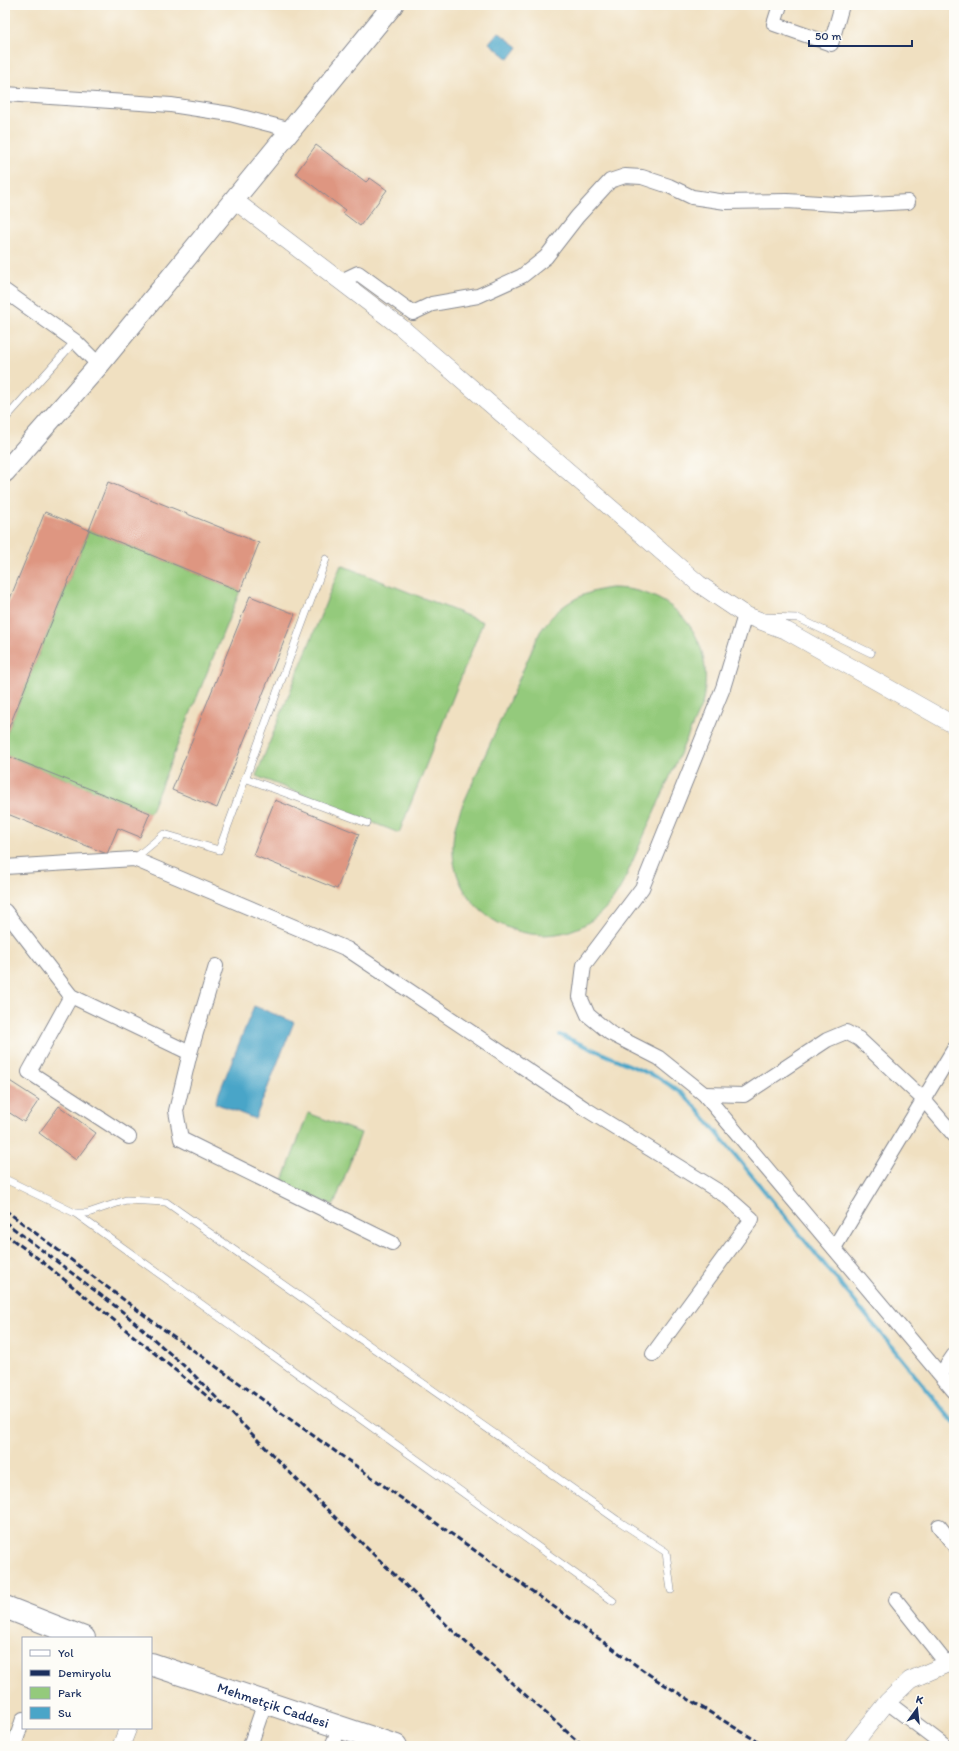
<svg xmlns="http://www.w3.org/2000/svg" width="959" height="1751" viewBox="0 0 959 1751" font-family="Itim,sans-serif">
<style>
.green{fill:#94ca7c;stroke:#587c6d}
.water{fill:#4aa5c8;stroke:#326a93}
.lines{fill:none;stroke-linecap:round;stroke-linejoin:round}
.stream{stroke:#4aa5c8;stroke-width:4}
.building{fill:#de9681}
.service-casing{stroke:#868890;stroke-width:8}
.minor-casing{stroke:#868890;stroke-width:16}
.tertiary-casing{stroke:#868890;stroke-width:18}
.secondary-casing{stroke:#868890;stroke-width:22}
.primary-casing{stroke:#868890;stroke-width:24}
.service{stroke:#fff;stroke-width:7}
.minor{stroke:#fff;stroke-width:14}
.tertiary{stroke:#fff;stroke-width:17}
.secondary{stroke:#fff;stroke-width:20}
.primary{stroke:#fff;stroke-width:22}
.rail{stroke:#1b2f5e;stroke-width:3;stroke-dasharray:6 3;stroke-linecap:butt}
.labels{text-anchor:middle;stroke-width:3.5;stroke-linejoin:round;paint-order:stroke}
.street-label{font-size:14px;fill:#1b2f5e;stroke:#fdfcf7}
</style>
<rect width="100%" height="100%" fill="#fdfcf7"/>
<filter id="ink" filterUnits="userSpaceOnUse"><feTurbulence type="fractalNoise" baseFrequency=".025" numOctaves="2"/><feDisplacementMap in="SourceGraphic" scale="8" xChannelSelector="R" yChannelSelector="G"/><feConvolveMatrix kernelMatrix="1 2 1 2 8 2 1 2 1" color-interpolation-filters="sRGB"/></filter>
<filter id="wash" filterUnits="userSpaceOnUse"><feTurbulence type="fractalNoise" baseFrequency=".012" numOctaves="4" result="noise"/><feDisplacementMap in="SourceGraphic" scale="16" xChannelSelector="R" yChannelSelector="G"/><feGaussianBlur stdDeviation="0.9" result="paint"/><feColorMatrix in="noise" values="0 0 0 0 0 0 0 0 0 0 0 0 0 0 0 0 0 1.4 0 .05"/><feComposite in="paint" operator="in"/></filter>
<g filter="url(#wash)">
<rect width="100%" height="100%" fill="#f0e0c1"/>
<g class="green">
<polygon points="89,530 240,591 150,813 5,755 5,737"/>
<polygon points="341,565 483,622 399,833 256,776"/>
<path d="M 611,588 C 676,588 718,640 702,704 L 623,883 C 571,987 418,920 460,811 L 540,632 C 557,606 580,592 611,588 Z"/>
<polygon points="308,1113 361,1133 334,1205 281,1186"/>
<polygon points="5,1728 19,1732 14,1746 5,1746"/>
</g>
<g class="water">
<polygon points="498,32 518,47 509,59 489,43"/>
<polygon points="254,1006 294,1022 255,1119 215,1103"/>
</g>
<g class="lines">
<polyline class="stream" points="560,1035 659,1078 679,1091 695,1106 954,1423"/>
</g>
<g id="blocks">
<g class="building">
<polygon points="316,145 366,182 370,178 387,190 360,226 343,213 345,210 296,173"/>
<polygon points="108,482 259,543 240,591 89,530 5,737 5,611 45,512 89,530"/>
<polygon points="250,596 295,614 217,808 172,790"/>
<polygon points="5,755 150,813 140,837 118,828 107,854 5,813"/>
<polygon points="275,800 359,834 337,889 253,855"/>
<polygon points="5,1078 39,1100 24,1122 5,1110"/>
<polygon points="59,1106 96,1133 76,1160 39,1133"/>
</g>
</g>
</g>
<g filter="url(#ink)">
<use href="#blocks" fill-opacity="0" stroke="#868890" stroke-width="1"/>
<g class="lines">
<defs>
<g id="service">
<polyline points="5,419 75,341"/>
<polyline points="765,617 798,618 871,653"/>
<polyline points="245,778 367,823"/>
<polyline points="134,859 164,834 219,850 326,559"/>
<polyline points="5,1179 75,1213 613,1601"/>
<polyline points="75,1213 88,1213 126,1200 166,1202 617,1520 666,1552 671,1590"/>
</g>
<g id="minor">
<polyline points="780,5 774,24 831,44 842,5"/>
<polyline points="5,94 171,105 230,114 292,130"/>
<polyline points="341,281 358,273 413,313 432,304 478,296 522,276 546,257 577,217 610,181 625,176 642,177 669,186 692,197 726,202 787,201 852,205 908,202"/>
<polyline points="5,291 75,341 99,365"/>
<polyline points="745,615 723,688 642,888 584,965 580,997 588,1015 610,1033 659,1058 704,1094 954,1391"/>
<polyline points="5,867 134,859 347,949 584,1108 726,1196 752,1219 653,1354"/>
<polyline points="5,911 71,996 190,1053"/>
<polyline points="216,966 190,1053 176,1111 181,1139 392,1243"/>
<polyline points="71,996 29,1072 129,1137"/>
<polyline points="704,1094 744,1095 827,1040 846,1032 859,1039 923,1099 954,1135"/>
<polyline points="834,1248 954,1049"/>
<polyline points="941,1374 954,1355"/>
<polyline points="939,1526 954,1545"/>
<polyline points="896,1600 946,1663"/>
<polyline points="887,1702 945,1746"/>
<polyline points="14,1746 23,1719"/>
<polyline points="250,1746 263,1708"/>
<polyline points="332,1746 337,1734"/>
</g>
<g id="tertiary">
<polyline points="234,200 402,328 699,584 745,615 787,631 954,725"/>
<polyline points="121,1746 128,1728"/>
<polyline points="852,1746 887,1702 910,1680 954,1661"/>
</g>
<polyline id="secondary" points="5,472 99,365 393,5"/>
<g id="primary">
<polyline points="5,1607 84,1638"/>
<path id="s1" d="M 151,1664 L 396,1746"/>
</g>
</defs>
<use href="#service" class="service-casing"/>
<use href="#minor" class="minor-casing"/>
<use href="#tertiary" class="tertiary-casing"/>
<use href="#secondary" class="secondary-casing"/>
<use href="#primary" class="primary-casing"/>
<use href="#service" class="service"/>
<use href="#minor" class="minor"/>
<use href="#tertiary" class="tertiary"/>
<use href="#secondary" class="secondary"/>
<use href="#primary" class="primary"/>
<g class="rail">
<polyline points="5,1210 152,1321 657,1680 765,1746"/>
<polyline points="5,1222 123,1312 192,1373 313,1496 452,1630 583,1746"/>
<polyline points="5,1234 44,1263 213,1401"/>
</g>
</g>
</g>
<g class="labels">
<g class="street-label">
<text dy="5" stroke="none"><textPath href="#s1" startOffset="129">Mehmetçik Caddesi</textPath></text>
</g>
</g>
<rect width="959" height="1751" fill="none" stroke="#fdfcf7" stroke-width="20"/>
<rect x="22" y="1637" width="130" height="92" fill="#fdfcf7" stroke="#a3aaba"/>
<rect x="30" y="1650" width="20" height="6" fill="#ffffff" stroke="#a3aaba"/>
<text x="58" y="1657" font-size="12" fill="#1b2f5e">Yol</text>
<rect x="30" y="1670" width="20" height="6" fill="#1b2f5e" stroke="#a3aaba"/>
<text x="58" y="1677" font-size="12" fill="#1b2f5e">Demiryolu</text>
<rect x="30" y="1687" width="20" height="12" fill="#94ca7c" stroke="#a3aaba"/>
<text x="58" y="1697" font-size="12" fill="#1b2f5e">Park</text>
<rect x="30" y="1707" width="20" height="12" fill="#4aa5c8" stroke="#a3aaba"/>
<text x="58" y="1717" font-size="12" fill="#1b2f5e">Su</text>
<g transform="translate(917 1709) rotate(15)" stroke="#fdfcf7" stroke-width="3" paint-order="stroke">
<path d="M0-3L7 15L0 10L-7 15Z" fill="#1b2f5e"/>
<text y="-6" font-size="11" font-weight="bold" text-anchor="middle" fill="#1b2f5e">K</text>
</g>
<path d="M809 40v6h103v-6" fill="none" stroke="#1b2f5e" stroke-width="2"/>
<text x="815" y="40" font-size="12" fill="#1b2f5e" stroke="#fdfcf7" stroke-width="3" paint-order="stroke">50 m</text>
</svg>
